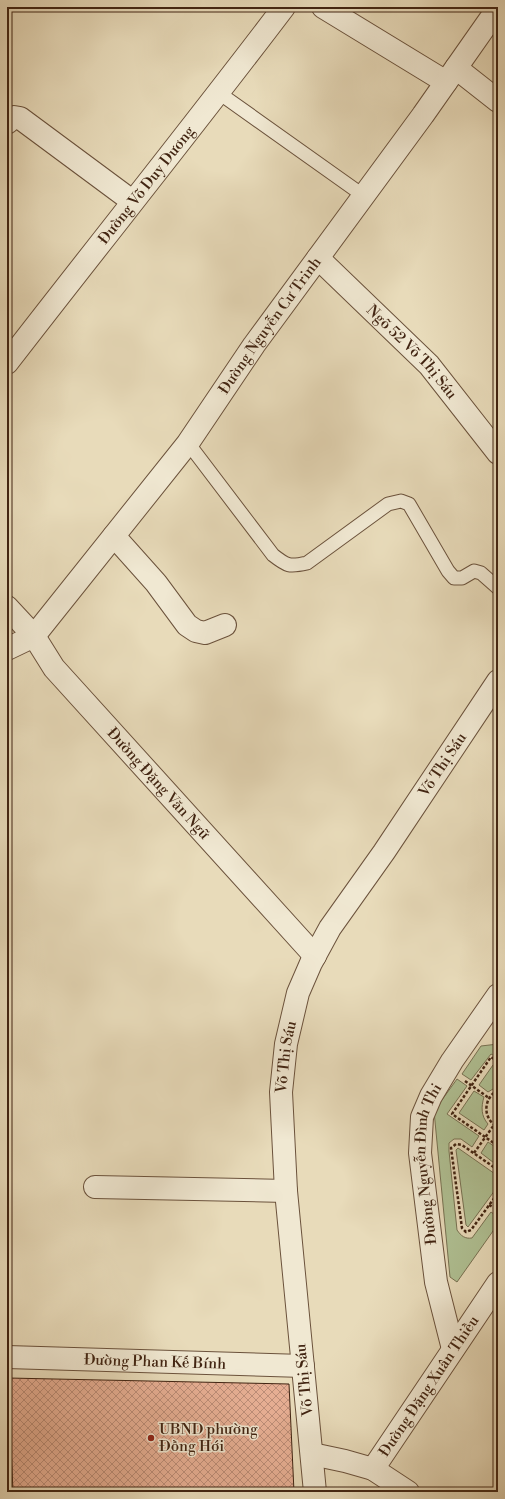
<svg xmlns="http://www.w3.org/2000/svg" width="505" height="1499" viewBox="0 0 505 1499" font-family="'Libre Bodoni',serif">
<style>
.green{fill:#b0c194;stroke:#787253}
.building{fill:url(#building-cross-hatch);stroke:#412412}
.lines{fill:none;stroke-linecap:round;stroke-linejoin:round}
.service-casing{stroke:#6b523c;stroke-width:15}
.minor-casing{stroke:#6b523c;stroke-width:24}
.tertiary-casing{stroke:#6b523c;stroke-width:24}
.path{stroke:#412412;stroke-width:2.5;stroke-dasharray:3 2;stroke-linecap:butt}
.service{stroke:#f0e8d2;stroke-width:13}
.minor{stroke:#f0e8d2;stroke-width:22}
.tertiary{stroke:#f0e8d2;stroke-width:22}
.poi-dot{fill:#8f2418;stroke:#f0e8d2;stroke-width:1.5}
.labels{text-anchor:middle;stroke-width:3;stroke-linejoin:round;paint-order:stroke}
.street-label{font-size:15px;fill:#412412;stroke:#f0e8d2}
.poi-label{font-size:15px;fill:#412412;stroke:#f0e8d2;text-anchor:start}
</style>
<defs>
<pattern id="building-cross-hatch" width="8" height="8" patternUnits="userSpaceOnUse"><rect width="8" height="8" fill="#e6ae93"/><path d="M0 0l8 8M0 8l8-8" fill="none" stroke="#bc8d77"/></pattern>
</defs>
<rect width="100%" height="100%" fill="#e8dbba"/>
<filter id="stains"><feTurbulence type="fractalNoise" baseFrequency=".005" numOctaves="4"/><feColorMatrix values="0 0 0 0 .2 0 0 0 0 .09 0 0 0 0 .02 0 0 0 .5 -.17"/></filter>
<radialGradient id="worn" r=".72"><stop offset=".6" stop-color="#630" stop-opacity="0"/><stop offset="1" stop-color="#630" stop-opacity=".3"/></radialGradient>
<g class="green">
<polygon points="498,1044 498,1058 491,1054 471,1080 462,1074 481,1046"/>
<polygon points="493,1065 498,1068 498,1086 488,1092 479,1085"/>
<path d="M 457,1079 L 467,1086 L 447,1114 L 479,1136 L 472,1147 L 461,1139 L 454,1139 L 449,1143 L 449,1151 L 457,1230 C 461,1236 465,1239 472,1238 L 491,1212 L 498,1217 L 498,1224 L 457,1282 L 450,1277 L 434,1111 Z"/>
<path d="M 474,1091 L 484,1097 C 481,1107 481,1116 488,1124 L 484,1130 L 459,1113 Z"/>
<polygon points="488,1142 498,1149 498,1166 481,1153"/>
<polygon points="458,1148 498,1176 498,1186 468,1227 466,1225 456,1150"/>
</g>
<polygon class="building" points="8,1378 289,1384 294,1492 13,1492"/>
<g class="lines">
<defs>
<g id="service">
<polyline points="219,93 364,196"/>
<path d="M 188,443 L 273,555 C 287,566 289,567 307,563 L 388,504 L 401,501 L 409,504 L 448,571 L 454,578 L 462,578 L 474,571 L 481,573 L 498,588"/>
</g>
<g id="minor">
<polyline points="323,7 446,82"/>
<polyline points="456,68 498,101"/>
<polyline points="7,123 14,117 20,118 132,201"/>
<path id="s1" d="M 318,258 L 429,365 L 498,453"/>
<path id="s2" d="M 7,363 C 99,244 193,127 284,7"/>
<polyline points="114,536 156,583 187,625 196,631 205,633 225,625"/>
<path id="s3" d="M 7,607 L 34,636 L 54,668 L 315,956"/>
<path id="s4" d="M 7,649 L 34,636 L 188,443 L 254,345 L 423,115 L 498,8"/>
<polyline points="95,1187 286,1191"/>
<path id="s5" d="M 453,1349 L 436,1282 L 420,1153 L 422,1117 L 431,1096 L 452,1061 L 498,995"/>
<path id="s6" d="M 7,1357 L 303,1366"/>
<polyline points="312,1454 345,1461 373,1469 408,1492"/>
<path id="s7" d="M 373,1469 L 498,1283"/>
</g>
<g id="tertiary">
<path id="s8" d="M 315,1492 L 286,1191 L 281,1092 L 286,1044 L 298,993 L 311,963 L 330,928 L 384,852 L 498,681"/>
</g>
</defs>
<use href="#service" class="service-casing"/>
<use href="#minor" class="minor-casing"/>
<use href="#tertiary" class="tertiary-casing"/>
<g class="path">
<polyline points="498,1062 491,1057 452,1114 498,1146"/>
<polyline points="465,1081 489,1098"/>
<path d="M 498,1090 C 483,1098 482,1119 498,1127"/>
<polyline points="474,1153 494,1125"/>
<polyline points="498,1170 462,1145 456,1144 451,1148 462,1228 466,1232 471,1230 498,1193"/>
<polyline points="489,1205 498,1210"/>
</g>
<use href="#service" class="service"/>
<use href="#minor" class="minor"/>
<use href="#tertiary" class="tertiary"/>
</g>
<circle class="poi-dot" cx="151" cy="1438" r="4"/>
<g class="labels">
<g class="street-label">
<text dy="5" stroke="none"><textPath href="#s2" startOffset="226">Đường Võ Duy Dương</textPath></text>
<text dy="5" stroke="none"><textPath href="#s4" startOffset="420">Đường Nguyễn Cư Trinh</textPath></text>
<text dy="5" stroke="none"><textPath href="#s1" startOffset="133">Ngõ 52 Võ Thị Sáu</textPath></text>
<text dy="5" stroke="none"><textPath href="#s8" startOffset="773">Võ Thị Sáu</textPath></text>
<text dy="5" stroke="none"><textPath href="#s3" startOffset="233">Đường Đặng Văn Ngữ</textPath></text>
<text dy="5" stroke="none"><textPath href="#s8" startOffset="437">Võ Thị Sáu</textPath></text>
<text dy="5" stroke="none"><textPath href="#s5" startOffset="189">Đường Nguyễn Đình Thi</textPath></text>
<text dy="5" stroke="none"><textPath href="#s6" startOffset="148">Đường Phan Kế Bính</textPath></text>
<text transform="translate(304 1380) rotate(-96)" y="5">Võ Thị Sáu</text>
<text dy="5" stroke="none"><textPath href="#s7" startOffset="100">Đường Đặng Xuân Thiều</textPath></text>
</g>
<g class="poi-label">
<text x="159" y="1434">UBND phường<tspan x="159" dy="17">Đồng Hới</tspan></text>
</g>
</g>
<rect width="505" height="1499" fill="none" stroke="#e8dbba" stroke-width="24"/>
<rect x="8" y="8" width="489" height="1483" fill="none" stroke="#412412" stroke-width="2"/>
<rect x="12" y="12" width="481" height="1475" fill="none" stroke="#412412"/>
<rect width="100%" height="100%" filter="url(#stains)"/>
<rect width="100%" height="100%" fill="url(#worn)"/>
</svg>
